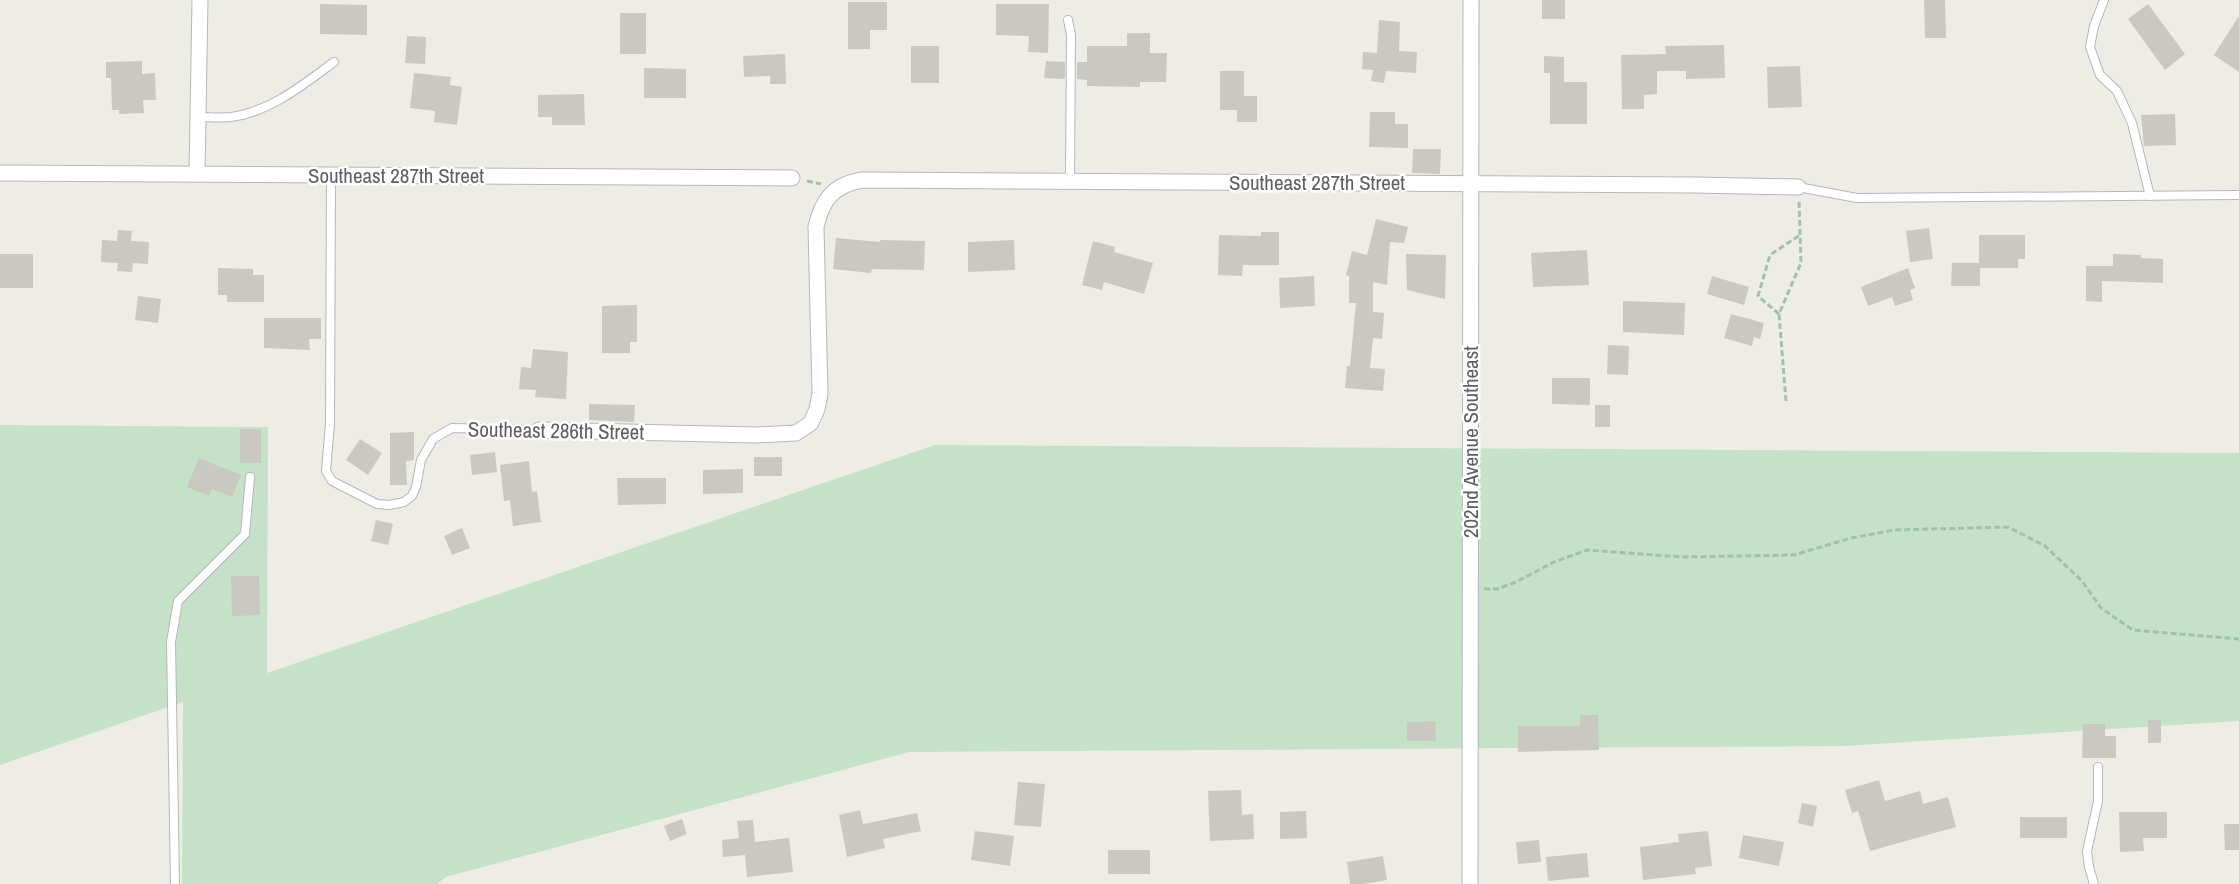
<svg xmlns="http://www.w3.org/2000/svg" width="2239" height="884" viewBox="0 0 2239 884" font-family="'Archivo Narrow',sans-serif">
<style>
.green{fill:#c5e2c8}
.building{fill:#c9c8c2}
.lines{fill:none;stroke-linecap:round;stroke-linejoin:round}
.lane-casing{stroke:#b6b7bb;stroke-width:10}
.street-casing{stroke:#b6b7bb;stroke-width:17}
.path{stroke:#9fc2ac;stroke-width:3;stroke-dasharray:6 3;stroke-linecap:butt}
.lane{stroke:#fff;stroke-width:8}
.street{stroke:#fff;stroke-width:15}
.labels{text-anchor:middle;stroke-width:5;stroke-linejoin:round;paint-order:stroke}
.street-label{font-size:21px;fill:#5d6064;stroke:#fff}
</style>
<rect width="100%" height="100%" fill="#eeede5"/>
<polygon class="green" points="0,425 268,427 267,673 935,445 2239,453 2239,721 1844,746 909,752 446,877 437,884 182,884 183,702 0,765"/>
<g class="building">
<rect x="1542" y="0" width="23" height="19"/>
<polygon points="1924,0 1945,0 1946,38 1925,38"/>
<polygon points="848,2 887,2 887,30 870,30 870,49 848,49"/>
<polygon points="320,4 367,5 367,35 320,34"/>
<polygon points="996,4 1049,4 1048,53 1028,52 1029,36 996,35"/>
<polygon points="2148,4 2185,54 2165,70 2128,19"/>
<rect x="620" y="13" width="26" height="41"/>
<polygon points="2239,16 2239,72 2214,55"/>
<polygon points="1379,20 1400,22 1399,51 1417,52 1416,73 1386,71 1384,83 1371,81 1373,70 1362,69 1363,52 1377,53"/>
<polygon points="1127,33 1150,33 1150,53 1167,53 1166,82 1140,82 1140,87 1087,86 1087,80 1077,79 1077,62 1087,62 1087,46 1127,46"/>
<polygon points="407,36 426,37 425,64 405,63"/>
<polygon points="1724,45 1725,78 1686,79 1686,71 1657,71 1657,94 1644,95 1644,109 1622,109 1621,55 1666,54 1665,46"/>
<rect x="911" y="46" width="28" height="37"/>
<polygon points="785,54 786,84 770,84 770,76 744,77 743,56"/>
<polygon points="1544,56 1564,57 1564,82 1587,82 1587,124 1550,124 1550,73 1544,73"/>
<polygon points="142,61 142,74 155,73 156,100 143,100 144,113 119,114 119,110 112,110 111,78 106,78 106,62"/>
<polygon points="1046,61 1065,62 1065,79 1044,78"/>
<polygon points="1800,66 1802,107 1768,108 1767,67"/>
<polygon points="644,68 686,69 686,98 644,98"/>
<polygon points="1220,71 1244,71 1244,96 1257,96 1257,122 1237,122 1237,110 1220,110"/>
<polygon points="414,73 451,77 450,85 462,87 457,125 434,122 435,111 410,108"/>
<polygon points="584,94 585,125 552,125 552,117 538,117 538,95"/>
<polygon points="1370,112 1395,112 1395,124 1408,124 1408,148 1369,147"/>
<polygon points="2175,114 2176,145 2144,146 2141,115"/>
<polygon points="1413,149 1441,149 1440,174 1412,173"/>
<polygon points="1376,219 1408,227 1404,243 1390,242 1387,285 1373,282 1373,312 1384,313 1382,339 1373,338 1370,368 1385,369 1383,391 1345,388 1347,366 1350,366 1356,303 1349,303 1349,276 1346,275 1352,251 1367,255"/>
<polygon points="1929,228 1933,259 1910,262 1906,231"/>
<polygon points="118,230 132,231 131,241 149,242 148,264 133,263 132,272 117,271 118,263 101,262 102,240 117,241"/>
<polygon points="1261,232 1279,232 1279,265 1243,265 1242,276 1218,275 1219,235 1261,236"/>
<polygon points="1979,235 2025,235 2025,259 2018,259 2018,268 1980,268 1980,286 1951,286 1952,263 1979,263"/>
<polygon points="836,238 880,242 880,240 925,241 924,270 872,269 871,273 833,269"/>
<polygon points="1014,240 1015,270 968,272 968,242"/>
<polygon points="1093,241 1115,247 1114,252 1153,263 1144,294 1104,282 1102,290 1082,285"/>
<polygon points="1587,250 1589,285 1533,287 1531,253"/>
<rect x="0" y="254" width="33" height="34"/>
<polygon points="1406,254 1446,255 1445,299 1407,290"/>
<polygon points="2113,254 2141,255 2141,258 2163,259 2163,283 2102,281 2102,302 2086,301 2086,266 2113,266"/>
<polygon points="218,268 253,269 253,275 264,275 264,302 227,302 227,295 218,295"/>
<polygon points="1908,268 1915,288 1910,290 1913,300 1895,306 1892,297 1868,306 1861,287"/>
<polygon points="1314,276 1315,306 1280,308 1279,278"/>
<polygon points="1712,276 1749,287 1744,305 1707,294"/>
<polygon points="138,296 161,299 158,323 135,320"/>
<polygon points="1623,301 1685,303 1684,335 1623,332"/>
<polygon points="637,305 637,342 630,342 630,353 602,353 602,306"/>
<polygon points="1731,314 1764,323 1760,339 1754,337 1752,346 1724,338"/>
<polygon points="264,318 321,318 321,339 309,339 310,350 264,348"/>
<polygon points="1608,345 1629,346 1628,375 1607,374"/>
<polygon points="533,349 568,352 566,399 535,397 536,390 519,389 521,367 531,368"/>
<polygon points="1552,378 1590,378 1590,405 1552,404"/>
<polygon points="589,404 635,405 634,422 589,420"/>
<rect x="1595" y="405" width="15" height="22"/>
<rect x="240" y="429" width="21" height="34"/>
<polygon points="414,432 414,460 406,461 407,485 390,485 390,433"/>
<polygon points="360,439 382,453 368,475 346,460"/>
<polygon points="495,452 497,472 472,475 470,455"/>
<rect x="754" y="457" width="28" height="19"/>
<polygon points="199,458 241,475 232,497 212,489 209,496 187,487"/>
<polygon points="529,461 532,492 537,491 541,522 513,526 510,500 504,501 500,465"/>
<polygon points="743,469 743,493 703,494 703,470"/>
<polygon points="617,478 666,478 666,504 618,505"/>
<polygon points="376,520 393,524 388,545 371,541"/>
<polygon points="462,528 470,548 452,555 444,536"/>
<polygon points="231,576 259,576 260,615 232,616"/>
<polygon points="1580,715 1598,715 1599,750 1518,752 1518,726 1580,726"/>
<rect x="2148" y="720" width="13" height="23"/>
<polygon points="1435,721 1436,741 1407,741 1407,722"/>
<polygon points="2083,724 2105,724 2105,736 2116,736 2116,758 2082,758"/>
<polygon points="1879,780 1885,801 1920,791 1923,804 1948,797 1956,827 1870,851 1858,811 1852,813 1845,790"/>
<polygon points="1018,782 1045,784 1041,827 1014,825"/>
<polygon points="1241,790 1242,815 1253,814 1254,839 1210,841 1208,791"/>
<polygon points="1802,803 1817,806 1813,827 1798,823"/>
<polygon points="860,810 863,824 917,813 921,831 883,839 885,848 847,857 839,815"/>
<polygon points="1306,811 1307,838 1280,839 1280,812"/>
<polygon points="2119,812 2167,812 2167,838 2143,838 2144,851 2120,852"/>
<rect x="2020" y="817" width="47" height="21"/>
<polygon points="682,819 687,834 670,841 664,826"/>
<polygon points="753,820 755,842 789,838 793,872 747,877 745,855 723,857 722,840 739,838 737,821"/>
<polygon points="2224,824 2239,824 2239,850 2225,850"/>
<polygon points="975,831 1014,836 1010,866 971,860"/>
<polygon points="1708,831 1712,866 1695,868 1696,874 1643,880 1640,847 1679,842 1678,834"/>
<polygon points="1743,835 1784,842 1779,866 1739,858"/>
<polygon points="1539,840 1541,862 1518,864 1516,842"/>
<rect x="1108" y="850" width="42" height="24"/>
<polygon points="1587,853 1589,877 1548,881 1546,857"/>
<polygon points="1383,856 1387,880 1364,884 1350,884 1347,862"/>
</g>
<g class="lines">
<defs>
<g id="lane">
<polyline points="2104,0 2094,26 2090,47 2100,75 2117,91 2132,123 2150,196"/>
<polyline points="1068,20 1071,35 1070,181"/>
<path d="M 198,117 C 209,117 221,118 231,117 C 270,112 304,84 334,62"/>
<polyline points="331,176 330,424 326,471 332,481 377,504 389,505 404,502 412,496 416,487 421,460 433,439 452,428 539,430"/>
<polyline points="1798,187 1857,198 2239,195"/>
<polyline points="175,884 171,642 178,601 245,534 250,477"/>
<polyline points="2094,884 2089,867 2087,851 2098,801 2098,767"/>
</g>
<g id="street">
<polyline points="0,173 792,178"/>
<polyline points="197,174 200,0"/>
<path d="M 539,430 L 756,435 L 796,433 L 811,423 L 817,409 L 820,394 L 816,227 C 822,200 833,185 862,180 L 1695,185 L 1798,187"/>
<polyline points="1470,884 1471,0"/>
</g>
</defs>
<use href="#lane" class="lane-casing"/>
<use href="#street" class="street-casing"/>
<g class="path">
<polyline points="807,181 821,184"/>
<polyline points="1779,314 1758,296 1770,255 1800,235"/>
<polyline points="1786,401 1779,314 1801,263 1799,201"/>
<polyline points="1484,589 1497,589 1516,582 1554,562 1587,550 1682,557 1794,555 1851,538 1894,530 2008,527 2045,546 2082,581 2101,608 2133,630 2239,639"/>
</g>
<use href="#lane" class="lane"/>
<use href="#street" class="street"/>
</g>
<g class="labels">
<g class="street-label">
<text x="396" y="183">Southeast 287th Street</text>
<text x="1317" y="190">Southeast 287th Street</text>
<text transform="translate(556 431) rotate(1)" y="7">Southeast 286th Street</text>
<text transform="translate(1471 442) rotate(-90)" y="7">202nd Avenue Southeast</text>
</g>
</g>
</svg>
